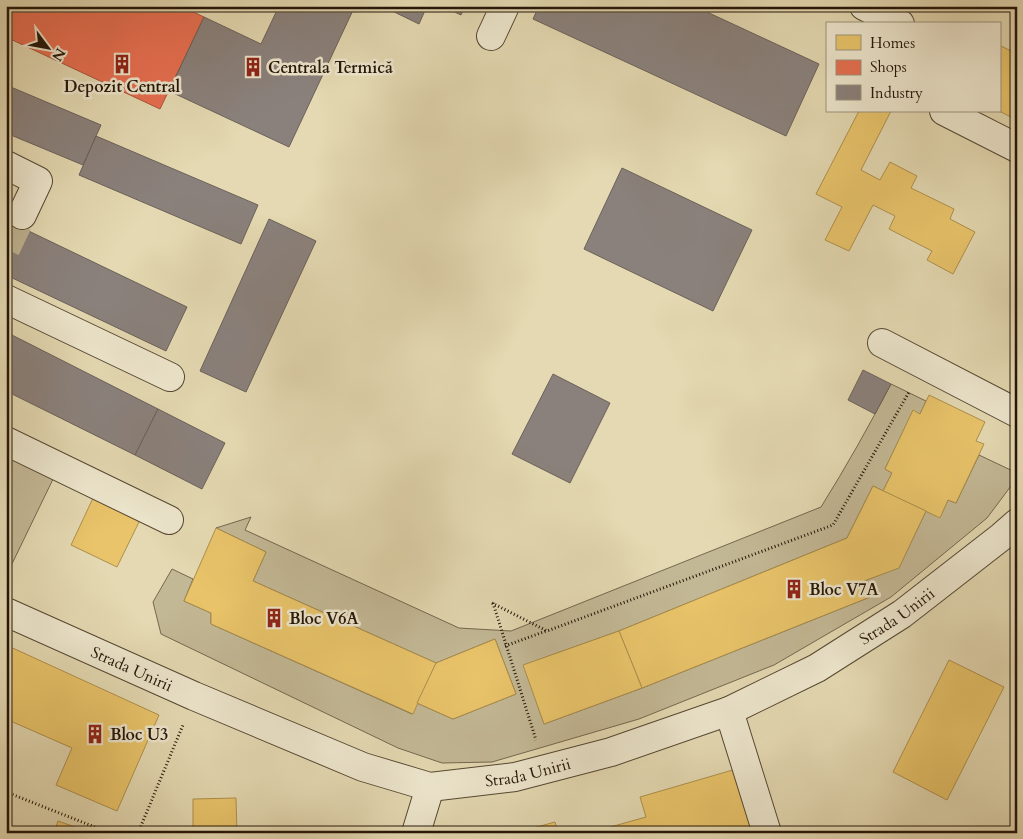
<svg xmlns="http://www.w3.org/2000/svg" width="1023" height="839" viewBox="0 0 1023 839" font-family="Cardo,serif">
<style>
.green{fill:#c3b895;stroke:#74674e}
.homes{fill:#e9c46a;stroke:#ae904d}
.shops{fill:#e76f51;stroke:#ac543b}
.industry{fill:#8a817c;stroke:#6b6159}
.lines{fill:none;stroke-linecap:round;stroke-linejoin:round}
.minor-tunnel{stroke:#beb290;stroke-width:28;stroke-dasharray:28 14;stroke-linecap:butt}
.minor-casing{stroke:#544732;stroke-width:30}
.path{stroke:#241608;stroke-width:3;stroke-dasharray:1 2.5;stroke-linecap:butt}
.minor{stroke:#ede6cd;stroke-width:28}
.labels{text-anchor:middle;stroke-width:5;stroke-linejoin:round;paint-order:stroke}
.poi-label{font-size:16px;font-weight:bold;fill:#241608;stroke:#ede6cd;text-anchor:start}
.street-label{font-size:16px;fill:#241608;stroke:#ede6cd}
</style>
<rect width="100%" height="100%" fill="#e4d9b2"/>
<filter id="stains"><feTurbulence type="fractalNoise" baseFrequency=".004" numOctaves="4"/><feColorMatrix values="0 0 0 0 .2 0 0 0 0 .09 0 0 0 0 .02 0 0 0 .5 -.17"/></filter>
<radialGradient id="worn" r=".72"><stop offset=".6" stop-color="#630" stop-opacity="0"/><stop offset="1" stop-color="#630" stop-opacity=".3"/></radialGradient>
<g class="green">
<path d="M 891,384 L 926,401 L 920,414 L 913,411 L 885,469 L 892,473 L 883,491 L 873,486 L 847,538 L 619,631 L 524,665 L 544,724 L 642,688 L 870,597 L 864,581 L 899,567 L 926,511 L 940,517 L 948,500 L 956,503 L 979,455 L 1017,473 L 1017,478 L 987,518 L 891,597 L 774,665 L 639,719 L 492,762 L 442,763 L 398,748 L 161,634 L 153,602 L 172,569 L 193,579 L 184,601 L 211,613 L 211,624 L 412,714 L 417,703 L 453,719 L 516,694 L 495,639 L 436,663 L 253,581 L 266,552 L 216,528 L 251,517 L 245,530 L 459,628 L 511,631 L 821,507 C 846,467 869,426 891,384 Z"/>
<polygon points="6,452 55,475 9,570 6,568"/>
</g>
<g class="homes">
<polygon points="999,45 1017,54 1017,120 999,111"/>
<polygon points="859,111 891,111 861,170 880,180 890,162 917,176 911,188 954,209 950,219 975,232 953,274 927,260 932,251 889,229 895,216 873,205 849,251 825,240 842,207 816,194"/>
<polygon points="929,395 985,422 976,441 984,444 956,503 948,500 940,518 883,491 892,473 885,469 913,410 920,414"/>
<polygon points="873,486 926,511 899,568 864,581 870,597 642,688 619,631 847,538"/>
<polygon points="94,496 141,518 117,567 71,545"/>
<polygon points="216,528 266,552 253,581 436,663 413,714 211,624 211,613 184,601"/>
<polygon points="619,631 642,688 544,724 523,665"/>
<polygon points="495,639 516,694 453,719 417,703 436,663"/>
<polygon points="6,645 159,715 117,811 56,785 72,748 6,719"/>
<polygon points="949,660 1004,687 947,800 893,772"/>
<polygon points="743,767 762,833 589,833 646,817 640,797"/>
<polygon points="236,798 237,833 193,833 193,799"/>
<polygon points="58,821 92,833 54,833"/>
<polygon points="555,822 558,833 515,833"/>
</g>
<polygon class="shops" points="6,6 180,6 204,17 160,109 6,37"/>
<g class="industry">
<polygon points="279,6 355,6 289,147 169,91 204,17 261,44"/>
<polygon points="387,6 427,6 419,24 386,8"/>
<polygon points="442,6 465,6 461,15"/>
<polygon points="539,6 694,6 819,64 786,136 533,19"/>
<polygon points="6,85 101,125 83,165 6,133"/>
<polygon points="96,136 258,205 241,244 79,175"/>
<polygon points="622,168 752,230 713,311 584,249"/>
<polygon points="6,185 12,188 6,200"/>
<polygon points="6,215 13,218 6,236"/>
<polygon points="269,219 316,241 246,392 200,371"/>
<polygon points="12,223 187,307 166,351 6,275 6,236"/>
<polygon points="6,332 158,409 135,455 6,391"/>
<polygon points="863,370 891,384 875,414 848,400"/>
<polygon points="553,374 610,403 570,483 512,454"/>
<polygon points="158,409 225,443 202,489 135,455"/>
</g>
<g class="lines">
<polyline class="minor-tunnel" points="6,249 22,215"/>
<defs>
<g id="minor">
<polyline points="864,6 900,24"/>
<polyline points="491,36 505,6"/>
<polyline points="944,111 1017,148"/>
<polyline points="6,165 38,181 22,215"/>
<polyline points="6,299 170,377"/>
<polyline points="882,343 1017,413"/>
<polyline points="6,441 169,520"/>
<path id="s1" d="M 6,612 L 194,696 L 363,767 L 430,787 L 515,777 L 611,752 L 729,711 L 817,668 L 902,614 L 1001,537 L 1017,523"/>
<polyline points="729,711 767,833"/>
<polyline points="416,833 430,787"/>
</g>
</defs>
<use href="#minor" class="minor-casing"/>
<g class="path">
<polyline points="6,485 10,477"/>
<polyline points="492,603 547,631 833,525 909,392"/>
<polyline points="493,603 536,740"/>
<polyline points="505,646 546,631"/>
<polyline points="6,792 110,833"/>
<polyline points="138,833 183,725"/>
</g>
<use href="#minor" class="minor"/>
</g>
<defs>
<symbol id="building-bare" viewBox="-9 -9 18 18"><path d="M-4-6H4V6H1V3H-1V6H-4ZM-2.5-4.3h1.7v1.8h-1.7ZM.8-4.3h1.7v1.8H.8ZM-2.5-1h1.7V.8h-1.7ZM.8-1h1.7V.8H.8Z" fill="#8f2418" stroke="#ede6cd" stroke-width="2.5" paint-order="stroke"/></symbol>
</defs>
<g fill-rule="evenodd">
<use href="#building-bare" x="108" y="50" width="28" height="28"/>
<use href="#building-bare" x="239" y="53" width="28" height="28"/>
<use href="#building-bare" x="780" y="575" width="28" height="28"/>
<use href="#building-bare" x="260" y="604" width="28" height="28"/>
<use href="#building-bare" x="81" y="720" width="28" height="28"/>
</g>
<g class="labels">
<g class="poi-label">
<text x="268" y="73">Centrala Termică</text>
<text x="122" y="92" text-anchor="middle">Depozit Central</text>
<text x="809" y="595">Bloc V7A</text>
<text x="289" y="624">Bloc V6A</text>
<text x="110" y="740">Bloc U3</text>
</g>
<g class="street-label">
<text dy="6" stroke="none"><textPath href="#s1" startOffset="962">Strada Unirii</textPath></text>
<text dy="6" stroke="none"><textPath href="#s1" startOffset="138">Strada Unirii</textPath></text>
<text dy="6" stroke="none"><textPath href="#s1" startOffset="558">Strada Unirii</textPath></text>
</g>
</g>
<rect width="1023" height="839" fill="none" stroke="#e4d9b2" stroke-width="25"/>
<rect x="8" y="8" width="1008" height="824" fill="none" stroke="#241608" stroke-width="2.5"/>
<rect x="12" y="12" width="998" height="814" fill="none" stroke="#241608"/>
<rect x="826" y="22" width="175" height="90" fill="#ede6cd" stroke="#9d937e"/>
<rect x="836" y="35" width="25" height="15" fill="#e9c46a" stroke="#9d937e"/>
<text x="870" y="48" font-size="15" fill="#241608">Homes</text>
<rect x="836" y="60" width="25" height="15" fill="#e76f51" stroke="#9d937e"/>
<text x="870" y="72" font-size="15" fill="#241608">Shops</text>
<rect x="836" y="85" width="25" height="15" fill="#8a817c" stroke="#9d937e"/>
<text x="870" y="98" font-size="15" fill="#241608">Industry</text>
<g transform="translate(48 48) rotate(122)" stroke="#ede6cd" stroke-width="4" paint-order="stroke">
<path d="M0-4L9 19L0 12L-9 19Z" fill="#241608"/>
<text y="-8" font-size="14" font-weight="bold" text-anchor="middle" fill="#241608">N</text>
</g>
<rect width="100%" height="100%" filter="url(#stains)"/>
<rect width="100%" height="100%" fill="url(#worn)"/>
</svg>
